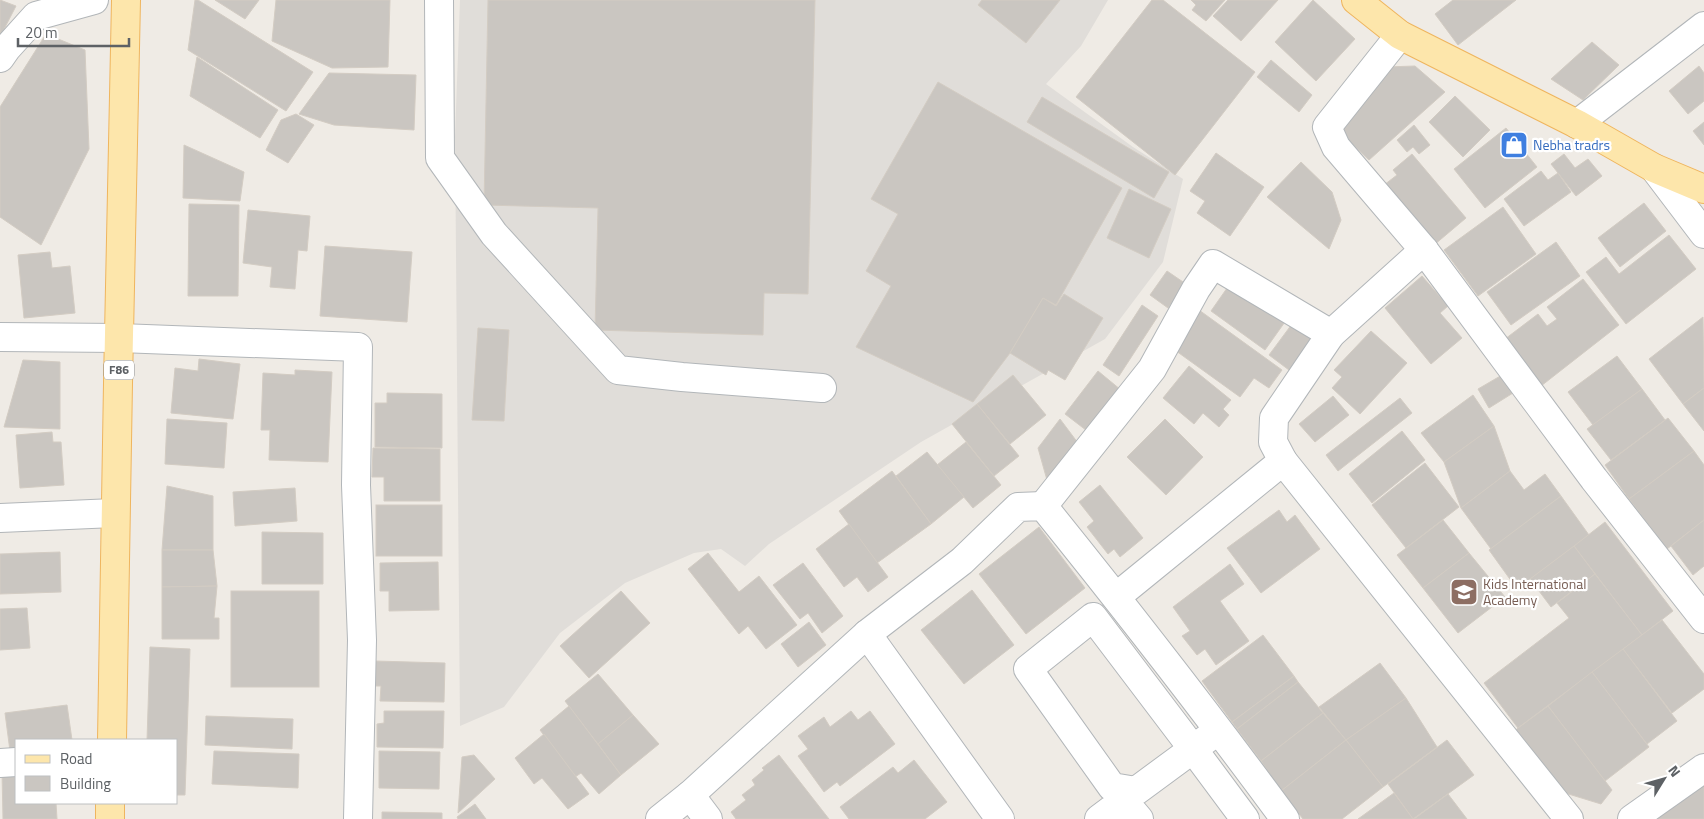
<svg xmlns="http://www.w3.org/2000/svg" width="1704" height="819" viewBox="0 0 1704 819" font-family="'Titillium Web',sans-serif">
<style>
.industrial{fill:#e0ddd9}
.building{fill:#cac6c1;stroke:#d3ccc3}
.lines{fill:none;stroke-linecap:round;stroke-linejoin:round}
.minor-casing{stroke:#b2b6b9;stroke-width:30}
.major-casing{stroke:#efb55e;stroke-width:30}
.minor{stroke:#fff;stroke-width:28}
.major{stroke:#fde6ab;stroke-width:28}
.labels{text-anchor:middle;stroke-width:4.5;stroke-linejoin:round;paint-order:stroke}
.shield{fill:#fff;stroke:#8e9093;stroke-width:1}
.shield-label{font-size:12px;font-weight:bold;fill:#5d6165}
.shop-label{font-size:14px;fill:#366cbe;stroke:#fff;text-anchor:start}
.education-label{font-size:14px;fill:#785e54;stroke:#fff;text-anchor:start}
</style>
<rect width="100%" height="100%" fill="#efebe5"/>
<polygon class="industrial" points="460,0 1108,0 1081,46 1046,84 1133,147 1183,179 1163,262 1105,339 921,442 769,544 745,566 721,549 694,553 625,583 560,633 504,707 460,726 455,136"/>
<g class="building">
<polygon points="0,0 16,6 0,37"/>
<polygon points="195,0 198,0 313,72 286,111 188,50"/>
<polygon points="215,0 259,0 245,19"/>
<polygon points="276,0 390,0 388,67 332,68 272,41"/>
<polygon points="488,0 815,0 808,294 764,293 763,335 595,330 598,208 484,205"/>
<polygon points="982,0 1060,0 1026,43 978,5"/>
<polygon points="1152,0 1163,0 1255,72 1175,175 1076,97"/>
<polygon points="1191,0 1225,0 1206,21 1192,10 1196,5"/>
<polygon points="1228,0 1278,0 1241,41 1213,16"/>
<polygon points="1313,0 1355,39 1316,81 1275,42"/>
<polygon points="1453,0 1516,0 1458,45 1435,14"/>
<polygon points="46,34 85,50 89,149 41,245 0,217 0,107"/>
<polygon points="1592,42 1619,65 1583,100 1551,79"/>
<polygon points="197,57 278,110 260,138 190,96"/>
<polygon points="1271,60 1312,95 1299,112 1257,77"/>
<polygon points="1415,66 1445,92 1369,160 1331,124 1386,67"/>
<polygon points="1699,66 1704,73 1704,101 1688,114 1669,91"/>
<polygon points="329,73 416,75 414,130 334,125 299,114"/>
<polygon points="938,82 1122,188 1056,305 1043,298 1010,353 973,402 856,347 891,286 866,271 898,214 871,199"/>
<polygon points="1455,96 1490,130 1463,157 1429,122"/>
<polygon points="1042,97 1169,172 1154,198 1027,122"/>
<polygon points="296,114 314,125 288,163 266,150 281,120"/>
<polygon points="1704,122 1704,145 1693,131"/>
<polygon points="1414,125 1430,145 1419,154 1413,147 1407,152 1397,140"/>
<polygon points="1506,128 1537,167 1485,208 1454,169"/>
<polygon points="184,145 244,172 240,201 183,198"/>
<polygon points="1216,153 1264,187 1230,236 1197,213 1205,201 1190,191"/>
<polygon points="1412,154 1466,218 1434,245 1384,185 1397,175 1393,170"/>
<polygon points="1564,154 1575,168 1588,159 1602,176 1576,196 1551,164"/>
<polygon points="1301,162 1332,192 1341,220 1329,249 1267,197"/>
<polygon points="1541,171 1548,180 1558,173 1571,192 1524,226 1504,199"/>
<polygon points="1129,189 1171,209 1149,258 1107,238"/>
<polygon points="1644,203 1666,231 1620,267 1598,238"/>
<polygon points="189,204 239,205 238,296 188,296"/>
<polygon points="1503,207 1536,254 1478,296 1444,250"/>
<polygon points="248,210 310,216 307,251 298,250 295,289 270,287 272,267 243,263"/>
<polygon points="1669,235 1696,269 1626,324 1586,272 1606,257 1619,274"/>
<polygon points="1556,242 1580,276 1511,325 1487,292"/>
<polygon points="325,246 412,252 407,322 320,316"/>
<polygon points="50,252 52,268 70,266 75,313 24,318 18,255"/>
<polygon points="1167,271 1186,284 1168,308 1150,295"/>
<polygon points="1422,276 1448,306 1440,313 1462,338 1431,364 1385,308"/>
<polygon points="1583,279 1619,325 1541,386 1505,339 1538,314 1547,326 1557,319 1547,307"/>
<polygon points="1232,281 1287,319 1265,350 1211,311"/>
<polygon points="1064,294 1103,318 1065,380 1048,370 1046,375 1010,353 1043,298 1056,306"/>
<polygon points="1142,305 1158,316 1119,376 1103,365"/>
<polygon points="1199,310 1282,370 1269,388 1254,378 1240,397 1172,348"/>
<polygon points="1703,317 1704,388 1683,404 1649,359"/>
<polygon points="1292,324 1312,338 1289,370 1269,355"/>
<polygon points="478,328 509,330 504,421 472,420"/>
<polygon points="1371,331 1407,363 1360,414 1332,388 1342,377 1334,370"/>
<polygon points="1617,356 1642,389 1593,425 1568,392"/>
<polygon points="199,359 240,364 233,419 171,413 175,368 198,371"/>
<polygon points="23,360 60,362 60,429 4,427"/>
<polygon points="1189,366 1231,400 1223,409 1229,415 1219,427 1203,413 1194,424 1163,398"/>
<polygon points="295,370 332,372 328,462 269,460 270,430 261,430 263,373 295,375"/>
<polygon points="1098,371 1127,395 1095,437 1065,414"/>
<polygon points="1013,375 1046,415 1010,444 977,404"/>
<polygon points="1502,375 1513,393 1489,408 1478,389"/>
<polygon points="1704,388 1704,431 1683,404"/>
<polygon points="1642,389 1665,420 1611,460 1587,429"/>
<polygon points="387,393 442,394 442,448 375,447 375,403 387,403"/>
<polygon points="1473,395 1494,426 1444,462 1421,433"/>
<polygon points="1333,396 1349,415 1315,442 1299,424"/>
<polygon points="1400,398 1412,413 1338,471 1326,455"/>
<polygon points="977,404 1019,456 994,476 952,424"/>
<polygon points="1668,418 1694,451 1629,499 1605,465"/>
<polygon points="167,419 227,423 224,468 165,464"/>
<polygon points="1060,419 1081,447 1047,480 1038,448"/>
<polygon points="1165,419 1203,457 1166,495 1127,457"/>
<polygon points="1494,426 1510,471 1461,508 1444,462"/>
<polygon points="1402,431 1425,460 1372,503 1349,474"/>
<polygon points="52,432 53,442 61,442 64,485 20,488 16,435"/>
<polygon points="966,442 1001,485 973,508 937,465"/>
<polygon points="373,448 440,449 440,501 384,501 384,477 372,477"/>
<polygon points="1694,451 1704,465 1704,520 1667,549 1629,499"/>
<polygon points="927,452 964,497 931,524 896,476"/>
<polygon points="1425,463 1459,507 1406,548 1372,505"/>
<polygon points="892,471 931,524 877,563 839,511"/>
<polygon points="1510,471 1524,490 1545,474 1561,496 1491,549 1461,508"/>
<polygon points="1100,485 1143,538 1120,557 1114,549 1108,554 1087,527 1094,521 1079,502"/>
<polygon points="167,486 213,496 213,550 162,550"/>
<polygon points="295,488 297,521 235,526 233,492"/>
<polygon points="1561,496 1589,535 1517,589 1489,550"/>
<rect x="376" y="505" width="66" height="51"/>
<polygon points="1279,510 1287,522 1295,515 1320,549 1261,593 1227,548"/>
<polygon points="1443,520 1469,553 1423,588 1397,555"/>
<polygon points="1704,520 1704,566 1693,575 1671,546"/>
<polygon points="1605,522 1673,611 1642,635 1574,546"/>
<polygon points="849,524 888,577 868,592 857,577 844,587 816,549"/>
<polygon points="1039,527 1085,588 1026,634 979,574"/>
<polygon points="262,532 323,533 323,584 262,584"/>
<polygon points="1574,546 1595,574 1551,607 1530,579"/>
<polygon points="162,550 213,550 217,586 162,587"/>
<polygon points="60,552 61,592 0,594 0,554"/>
<polygon points="708,553 739,592 759,576 797,625 766,649 748,626 739,634 688,569"/>
<polygon points="1469,553 1505,597 1458,633 1423,588"/>
<polygon points="438,562 439,610 389,611 389,591 380,591 380,563"/>
<polygon points="803,563 843,616 822,633 808,613 800,619 773,585"/>
<polygon points="1230,564 1244,584 1220,601 1249,641 1216,665 1205,649 1197,655 1182,636 1190,631 1173,607"/>
<polygon points="1595,574 1642,635 1518,728 1484,683 1569,618 1557,603"/>
<polygon points="217,586 214,618 219,618 219,639 162,639 162,587"/>
<polygon points="972,590 1014,645 964,684 921,630"/>
<rect x="231" y="591" width="88" height="96"/>
<polygon points="621,591 650,623 589,678 560,646"/>
<polygon points="27,608 30,648 0,650 0,609"/>
<polygon points="1662,620 1704,674 1704,689 1672,713 1623,649"/>
<polygon points="809,622 826,645 798,667 781,644"/>
<polygon points="1263,635 1294,676 1232,722 1202,681"/>
<polygon points="150,647 190,649 185,795 176,795 176,740 147,740"/>
<polygon points="1623,649 1677,721 1647,744 1592,672"/>
<polygon points="375,661 445,663 444,702 380,701 381,686 375,686"/>
<polygon points="1380,663 1406,698 1346,740 1319,707"/>
<polygon points="1592,672 1649,747 1605,781 1548,706"/>
<polygon points="598,674 633,715 598,744 565,701"/>
<polygon points="1294,676 1298,682 1237,729 1232,722"/>
<polygon points="1298,682 1323,713 1261,761 1237,729"/>
<polygon points="1406,698 1437,747 1383,787 1346,740"/>
<polygon points="67,705 72,740 16,740 16,750 10,751 5,713"/>
<polygon points="569,706 621,775 599,794 581,773 575,777 540,730"/>
<polygon points="1548,706 1612,790 1601,804 1562,792 1509,736 1518,728"/>
<polygon points="384,711 444,711 443,748 377,747 377,724 384,723"/>
<polygon points="851,711 858,720 870,711 895,744 840,786 837,782 824,792 798,756 808,749 798,736 824,717 830,727"/>
<polygon points="1323,713 1346,740 1281,791 1261,761"/>
<polygon points="633,715 659,744 621,775 598,744"/>
<polygon points="206,716 293,719 292,749 205,745"/>
<polygon points="544,734 589,794 568,809 542,778 534,784 515,758"/>
<polygon points="1346,740 1383,787 1342,819 1303,819 1281,791"/>
<polygon points="1447,740 1474,775 1413,819 1388,784"/>
<polygon points="214,751 299,754 298,788 212,784"/>
<polygon points="379,751 440,752 439,789 379,788"/>
<polygon points="474,755 495,779 458,813 462,757"/>
<polygon points="779,755 829,819 736,819 731,812 746,800 742,795 755,785 752,780 764,770 762,768"/>
<polygon points="914,760 947,802 925,819 849,819 840,807 893,767 898,773"/>
<polygon points="2,773 16,773 16,803 56,803 57,819 3,819"/>
<polygon points="1704,782 1704,819 1649,819"/>
<polygon points="1394,793 1413,819 1358,819"/>
<polygon points="1448,794 1467,819 1414,819"/>
<polygon points="475,804 486,819 458,819 457,817"/>
<polygon points="382,812 442,813 442,819 382,819"/>
</g>
<g class="lines">
<defs>
<g id="minor">
<polyline points="439,0 440,158 494,234 618,370 682,377 822,388"/>
<polyline points="1400,35 1327,127 1336,147 1424,250 1594,479 1704,619"/>
<polyline points="0,58 7,48 36,16 94,0"/>
<polyline points="1577,124 1704,26"/>
<polyline points="1654,168 1704,234"/>
<polyline points="0,337 120,338 358,347 356,485 362,640 358,819"/>
<polyline points="1283,461 1569,819"/>
<polyline points="1043,506 1152,369 1196,289 1213,264 1331,334 1424,250"/>
<polyline points="0,518 114,513"/>
<polyline points="1116,597 1283,461 1273,442 1274,418 1331,334"/>
<polygon points="1093,617 1193,749 1136,791 1112,787 1028,669"/>
<polyline points="867,634 1000,819"/>
<polyline points="1208,738 1193,749 1245,819"/>
<polyline points="0,763 16,762"/>
<polyline points="690,795 708,819"/>
<path d="M 660,819 L 690,795 L 867,634 L 962,561 L 1018,507 L 1043,506 C 1126,609 1207,713 1285,819"/>
<polyline points="1099,819 1111,810 1134,813 1139,819"/>
<polyline points="1632,819 1704,768"/>
</g>
<g id="major">
<polyline points="1356,0 1400,35 1577,124 1654,168 1704,189"/>
<path d="M 112,740 C 115,493 121,247 126,0"/>
<polyline points="110,819 110,803"/>
</g>
</defs>
<use href="#minor" class="minor-casing"/>
<use href="#major" class="major-casing"/>
<use href="#minor" class="minor"/>
<use href="#major" class="major"/>
</g>
<defs>
<symbol id="shop-square" viewBox="-11 -11 22 22"><rect x="-9" y="-9" width="18" height="18" rx="4" fill="#3f7fe0" stroke="#fff"/><path d="M-5-2.5h2.3a2.7 3.5 0 0 1 5.4 0H5L5.5 6h-11ZM-1.5-2.5h3a1.5 2.3 0 0 0-3 0Z" fill="#fff"/></symbol>
<symbol id="school-square" viewBox="-11 -11 22 22"><rect x="-9" y="-9" width="18" height="18" rx="4" fill="#8d6e63" stroke="#fff"/><path d="M0-5L7-2L0 1L-7-2ZM-4 1L0 2.5L4 1V4Q0 6-4 4Z" fill="#fff"/></symbol>
</defs>
<g fill-rule="evenodd">
<use href="#shop-square" x="1498" y="129" width="32" height="32"/>
<use href="#school-square" x="1448" y="576" width="32" height="32"/>
</g>
<g class="labels">
<rect class="shield" x="104" y="360.5" width="30" height="19" rx="4"/>
<g class="shield-label">
<text x="119" y="374">F86</text>
</g>
<g class="shop-label">
<text x="1533" y="150">Nebha tradrs</text>
</g>
<g class="education-label">
<text x="1483" y="589">Kids International<tspan x="1483" dy="16">Academy</tspan></text>
</g>
</g>
<rect x="15" y="739" width="162" height="65" fill="#ffffff" stroke="#bec0c1"/>
<rect x="25" y="755" width="25" height="8" fill="#fde6ab" stroke="#bec0c1"/>
<text x="60" y="764" font-size="15" fill="#5d6165">Road</text>
<rect x="25" y="776" width="25" height="15" fill="#cac6c1" stroke="#bec0c1"/>
<text x="60" y="789" font-size="15" fill="#5d6165">Building</text>
<g transform="translate(1664 779) rotate(53)" stroke="#ffffff" stroke-width="4" paint-order="stroke">
<path d="M0-4L9 19L0 12L-9 19Z" fill="#5d6165"/>
<text y="-8" font-size="14" font-weight="bold" text-anchor="middle" fill="#5d6165">N</text>
</g>
<path d="M18 38v8h111v-8" fill="none" stroke="#5d6165" stroke-width="2.5"/>
<text x="25" y="38" font-size="15" fill="#5d6165" stroke="#ffffff" stroke-width="4" paint-order="stroke">20 m</text>
</svg>
